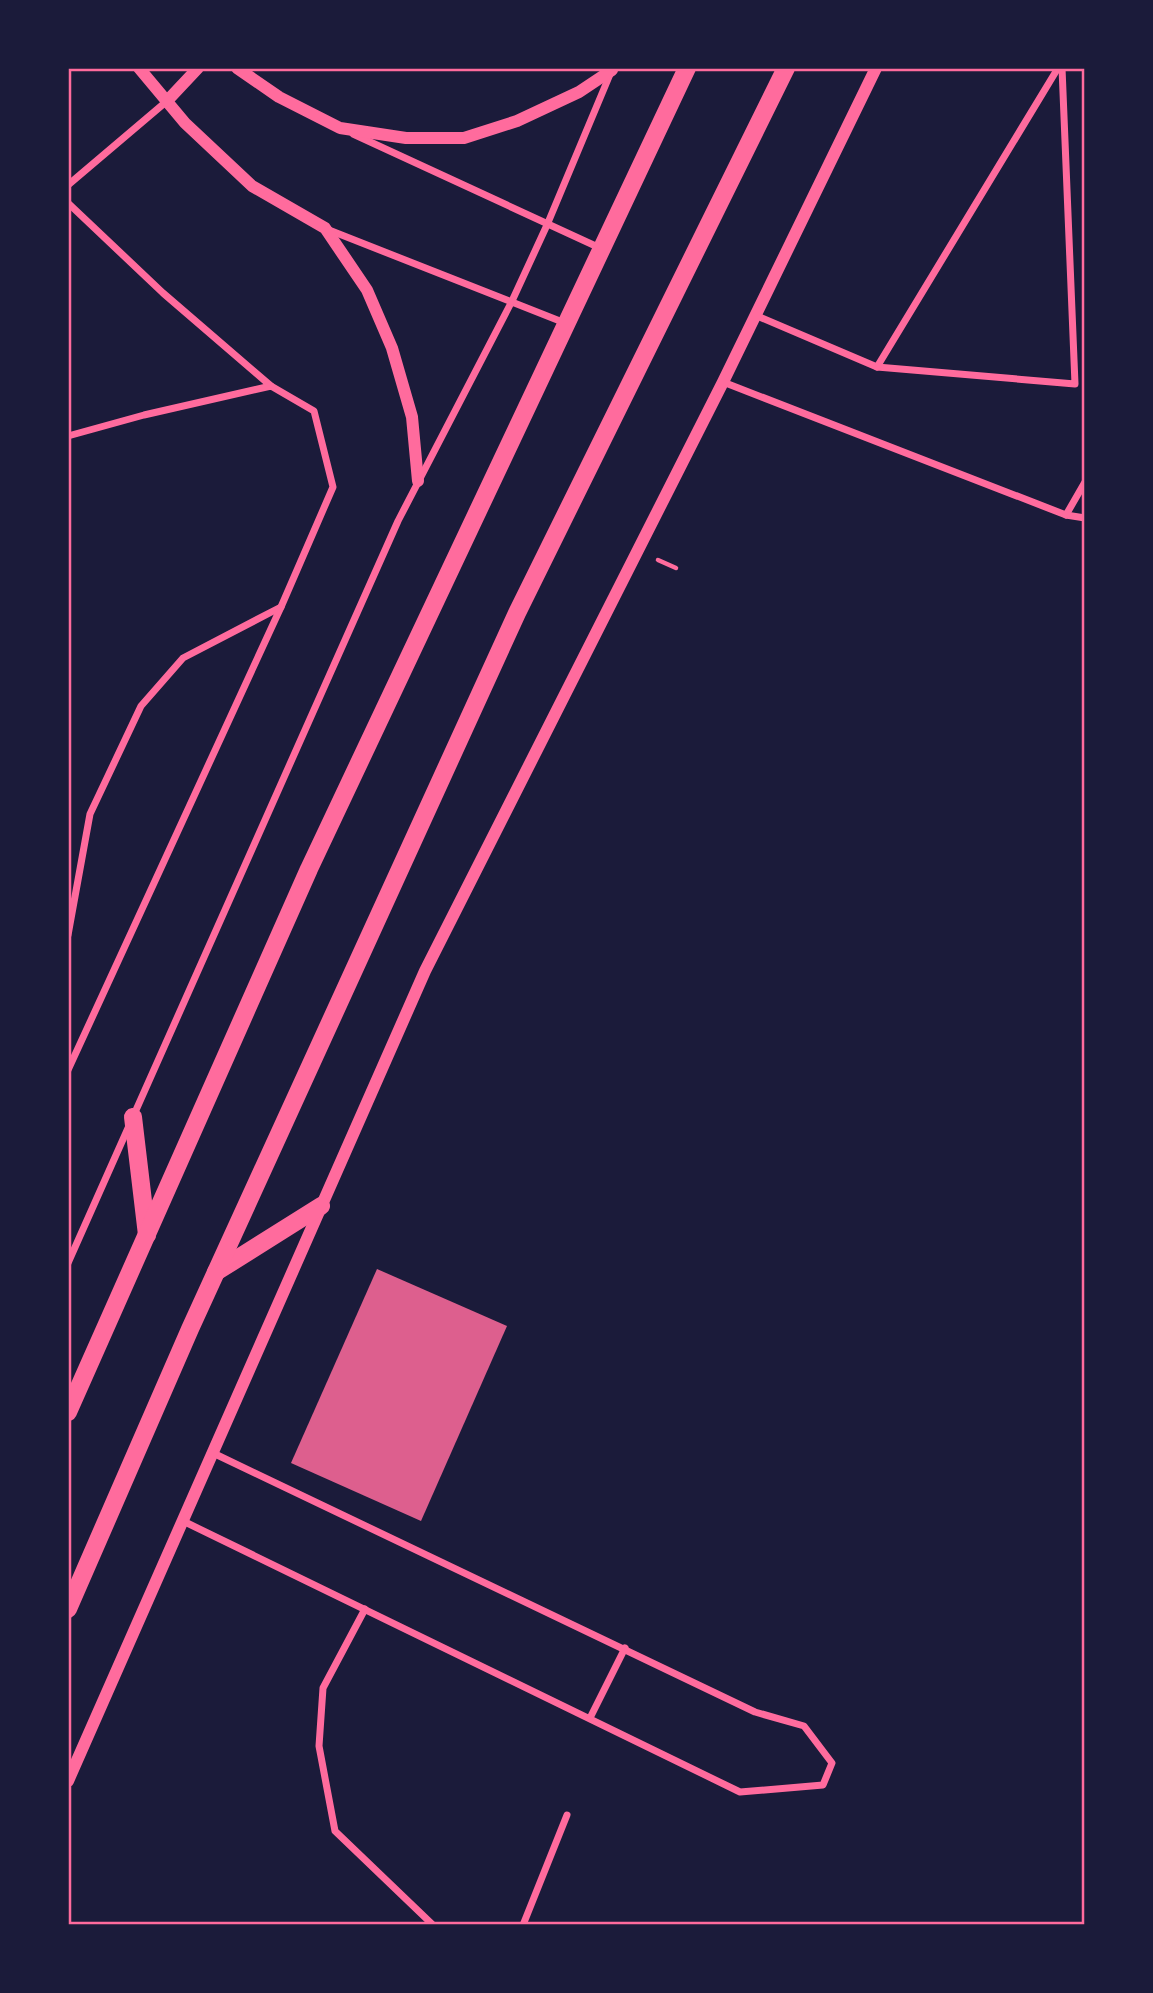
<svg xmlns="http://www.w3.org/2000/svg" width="1153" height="1993" viewBox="0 0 1153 1993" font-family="Spectral,serif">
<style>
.building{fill:#dd5f8e}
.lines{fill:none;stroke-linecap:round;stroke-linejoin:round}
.path{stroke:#ff6b9d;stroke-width:4.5}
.minor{stroke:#ff6b9d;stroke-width:7}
.tertiary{stroke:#ff6b9d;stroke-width:12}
.primary{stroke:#ff6b9d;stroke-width:18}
.neatline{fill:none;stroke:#ff6b9d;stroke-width:2.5}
</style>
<rect width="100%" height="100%" fill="#1b1b3a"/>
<polygon class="building" points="377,1269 507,1326 421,1521 291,1463"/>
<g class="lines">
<polyline class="path" points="658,560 676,568"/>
<g class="minor">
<polyline points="353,134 600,248"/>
<polyline points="68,185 167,101"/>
<polyline points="68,203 163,293 271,386"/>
<polyline points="329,230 565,323"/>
<polyline points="755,315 877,367 1075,384 1062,68"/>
<polyline points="877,367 1058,68"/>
<polyline points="723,382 1066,515 1085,518"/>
<polyline points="68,436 144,415 271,386 314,411 333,487 281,607 183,658 141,706 90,814 68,935"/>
<polyline points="1066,515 1085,482"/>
<polyline points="68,1070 281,607"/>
<polyline points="68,1263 398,521 512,301 547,225 611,72"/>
<polyline points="183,1521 740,1792 823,1785 832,1763 804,1726 755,1712 213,1453"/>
<polyline points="365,1609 323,1688 319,1746 335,1831 433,1925"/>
<polyline points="590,1718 625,1648"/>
<polyline points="523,1925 567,1815"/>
</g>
<g class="tertiary">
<polyline points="139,68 185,123 252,186 325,228 367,290 392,348 412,417 418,481"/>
<polyline points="237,68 279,97 340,128 406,138 464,138 517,121 579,92 612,70"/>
<polyline points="167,101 198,68"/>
<polyline points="68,1781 425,971 723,382 876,68"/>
</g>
<g class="primary">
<polyline points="133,1117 147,1235"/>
<polyline points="216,1272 321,1206"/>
<polyline points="68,1412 309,869 687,68"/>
<polyline points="68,1609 190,1329 517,613 786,68"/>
</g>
</g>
<rect width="1153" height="1993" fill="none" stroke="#1b1b3a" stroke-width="140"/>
<rect x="70" y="70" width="1013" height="1853" class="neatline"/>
</svg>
